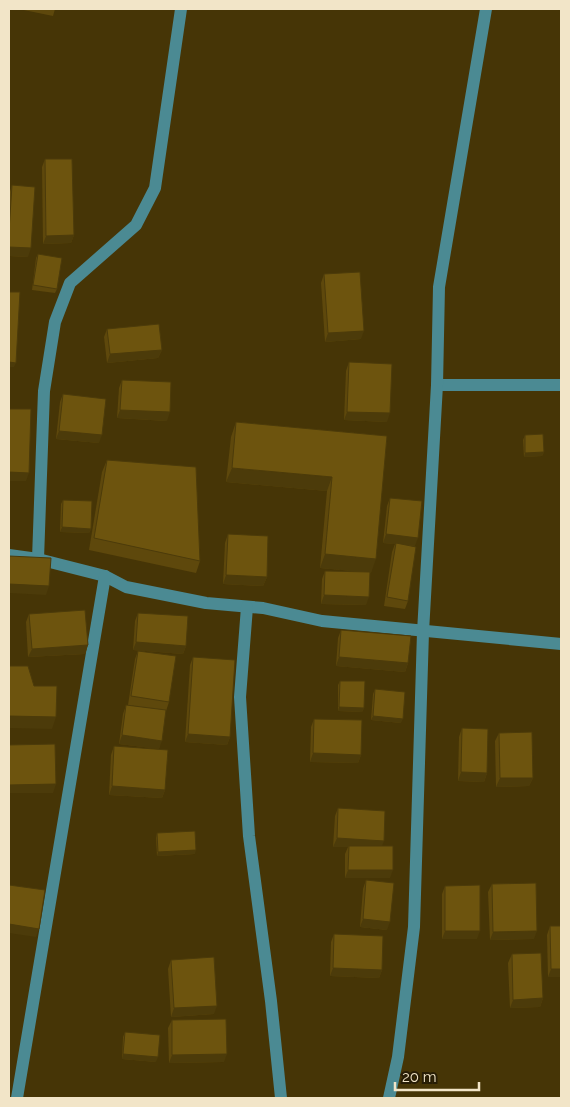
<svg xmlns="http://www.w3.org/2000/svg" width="570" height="1107" viewBox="0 0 570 1107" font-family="Raleway,sans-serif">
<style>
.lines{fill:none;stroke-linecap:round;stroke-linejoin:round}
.minor{stroke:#4b8a93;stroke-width:12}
.wall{fill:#5e480c}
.shaded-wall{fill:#4c3b0a}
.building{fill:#6d540e;stroke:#4c3b0a}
</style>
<rect width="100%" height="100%" fill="#463506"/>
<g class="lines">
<g class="minor">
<polyline points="437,385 561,385"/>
<polyline points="9,555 38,559 105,576 126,587 206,603 263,608 322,621 561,644"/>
<polyline points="38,559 44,391 55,322 70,283 136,225 155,188 181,9"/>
<polyline points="247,607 240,697 249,836 271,1001 281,1098"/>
<polyline points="17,1098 105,576"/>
<polyline points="389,1098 398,1057 414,927 423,632 437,385 439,287 486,9"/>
</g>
</g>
<g class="wall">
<polygon points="19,9 55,9 53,16"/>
<polygon points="45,159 74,235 71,243 43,244 42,167"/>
<polygon points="12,185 28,257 9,256 9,195"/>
<polygon points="38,254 57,289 55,293 32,290 36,258"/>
<polygon points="324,274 361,339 325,342 321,283"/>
<polygon points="107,329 162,350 158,358 107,363 104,337"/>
<polygon points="349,362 387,422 344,420 346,371"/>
<polygon points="122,380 167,421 117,418 119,388"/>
<polygon points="63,394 99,443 56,439 60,402"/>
<polygon points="236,422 387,436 371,573 370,573 366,605 321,604 322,579 325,571 364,572 320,568 327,491 226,482 231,437"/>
<polygon points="525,435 544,452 542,456 524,457 523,440"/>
<polygon points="107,460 200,561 196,573 89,550 102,472"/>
<polygon points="390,498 415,546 409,546 408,601 405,609 384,606 392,552 395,544 383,543 387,506"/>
<polygon points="63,500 91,529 89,533 60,532 61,504"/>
<polygon points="228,534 267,577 263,586 223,584 225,543"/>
<polygon points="138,613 186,646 183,654 133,650 135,621"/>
<polygon points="29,614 88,645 85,654 28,657 26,622"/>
<polygon points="341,630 408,663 405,672 336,666 338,638"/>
<polygon points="138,651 169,702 166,711 166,710 159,749 119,744 123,714 126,705 159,710 128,705 135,659"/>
<polygon points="193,657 230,737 227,745 185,742 190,665"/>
<polygon points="340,681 364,708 362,712 338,711 338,685"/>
<polygon points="375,689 401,723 371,720 373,694"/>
<polygon points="314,719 361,755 358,763 310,762 311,727"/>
<polygon points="462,728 487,773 484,782 458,781 459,737"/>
<polygon points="499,733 533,778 529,786 496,787 495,741"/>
<polygon points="114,746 165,790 162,798 109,795 111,755"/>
<polygon points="338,808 382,846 390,878 345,878 345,854 348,847 333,847 335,816"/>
<polygon points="157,833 195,854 157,856 156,838"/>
<polygon points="366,880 387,930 360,927 363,889"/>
<polygon points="492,884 534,939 490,940 488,892"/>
<polygon points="445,886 477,939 442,939 442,894"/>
<polygon points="550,926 561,977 548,977 547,935"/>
<polygon points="334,934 382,970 379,978 330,976 331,942"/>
<polygon points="512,954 543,998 540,1007 510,1008 508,963"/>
<polygon points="171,960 214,1014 171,1017 168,969"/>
<polygon points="172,1020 224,1062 169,1063 168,1028"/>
<polygon points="125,1032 156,1062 122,1059 123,1037"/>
</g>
<g class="shaded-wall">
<polygon points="74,235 71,243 43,244 46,236"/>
<polygon points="9,247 31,248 28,257 9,256"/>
<polygon points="364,331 361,339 325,342 328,333"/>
<polygon points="162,350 158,358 107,363 110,354"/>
<polygon points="9,362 16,363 14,367 9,367"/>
<polygon points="120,410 170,412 167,421 117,418"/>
<polygon points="347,412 390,413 387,422 344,420"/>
<polygon points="59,431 102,435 99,443 56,439"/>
<polygon points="544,452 542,456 524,457 525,453"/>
<polygon points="232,468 332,477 327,491 226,482"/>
<polygon points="9,472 29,473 26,481 9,481"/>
<polygon points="62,527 91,529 89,533 60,532"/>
<polygon points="386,534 418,538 415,546 383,543"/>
<polygon points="325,554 376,559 371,573 320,568"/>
<polygon points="226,575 267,577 263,586 223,584"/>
<polygon points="9,584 49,586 46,595 9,593"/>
<polygon points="324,595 369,597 366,605 321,604"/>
<polygon points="136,642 186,646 183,654 133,650"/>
<polygon points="88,645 85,654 28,657 32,649"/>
<polygon points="339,657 408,663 405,672 336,666"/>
<polygon points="339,707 364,708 362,712 338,711"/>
<polygon points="9,716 56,717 52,729 9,728"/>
<polygon points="373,716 403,719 401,723 371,720"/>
<polygon points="188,734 230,737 227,745 185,742"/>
<polygon points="122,735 162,741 159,749 119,744"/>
<polygon points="313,753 361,755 358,763 310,762"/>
<polygon points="461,772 487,773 484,782 458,781"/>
<polygon points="500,778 533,778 529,786 496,787"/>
<polygon points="56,784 53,793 9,793 9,785"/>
<polygon points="112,786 165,790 162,798 109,795"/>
<polygon points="337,838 384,841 381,849 349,846 348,847 333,847"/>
<polygon points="196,850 195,854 157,856 158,852"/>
<polygon points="348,870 393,870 390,878 345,878"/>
<polygon points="363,919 390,922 387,930 360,927"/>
<polygon points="9,924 39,929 36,937 9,933"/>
<polygon points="445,931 480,931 477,939 442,939"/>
<polygon points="537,931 534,939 490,940 493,932"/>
<polygon points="333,968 382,970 379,978 330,976"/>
<polygon points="551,969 561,969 561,977 548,977"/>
<polygon points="543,998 540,1007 510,1008 513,1000"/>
<polygon points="217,1006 214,1014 171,1017 174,1008"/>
<polygon points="123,1054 158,1057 156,1062 122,1059"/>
<polygon points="227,1054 224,1062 169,1063 172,1055"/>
</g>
<g class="building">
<polygon points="45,159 72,159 74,235 46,236"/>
<polygon points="12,185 35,187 31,248 9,247 9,231"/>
<polygon points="38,254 62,258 57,289 33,285"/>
<polygon points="360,272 364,331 328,333 324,274"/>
<polygon points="9,292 20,292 16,363 9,362"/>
<polygon points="159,324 162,350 110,354 107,329"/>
<polygon points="349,362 392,364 390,413 347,412"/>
<polygon points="122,380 171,382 170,412 120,410"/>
<polygon points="63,394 106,399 102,435 59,431"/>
<polygon points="9,409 31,409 29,473 9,472"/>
<polygon points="236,422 387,436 376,559 325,554 332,477 232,468"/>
<polygon points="543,434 544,452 525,453 525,435"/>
<polygon points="107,460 196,467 200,561 94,538"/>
<polygon points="390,498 422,501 418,538 386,534"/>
<polygon points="63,500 92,501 91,529 62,527"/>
<polygon points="228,534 268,536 267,577 226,575"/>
<polygon points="396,543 416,547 408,601 387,597"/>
<polygon points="9,556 51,558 49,586 9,584"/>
<polygon points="325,571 370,572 369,597 324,595"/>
<polygon points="85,610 88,645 32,649 29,614"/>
<polygon points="138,613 188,616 186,646 136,642"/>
<polygon points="341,630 411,636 408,663 339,657"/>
<polygon points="138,651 176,656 169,702 131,696"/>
<polygon points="193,657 235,660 230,737 188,734"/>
<polygon points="9,666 28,666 34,686 57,686 56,717 9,716"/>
<polygon points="340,681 365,681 364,708 339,707"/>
<polygon points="375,689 405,692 403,719 373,716"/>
<polygon points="126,705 166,710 162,741 122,735"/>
<polygon points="314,719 362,720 361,755 313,753"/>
<polygon points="462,728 488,729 487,773 461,772"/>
<polygon points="532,732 533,778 500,778 499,733"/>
<polygon points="55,744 56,784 9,785 9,745"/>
<polygon points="114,746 168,750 165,790 112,786"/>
<polygon points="338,808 385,811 384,841 337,838"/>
<polygon points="195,831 196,850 158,852 157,833"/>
<polygon points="349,846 393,846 393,870 348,870"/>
<polygon points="366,880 394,883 390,922 363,919"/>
<polygon points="536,883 537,931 493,932 492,884"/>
<polygon points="9,885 45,890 39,929 9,924"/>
<polygon points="480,885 480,931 445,931 445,886"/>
<polygon points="550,926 561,926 561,969 551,969"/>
<polygon points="334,934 383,936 382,970 333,968"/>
<polygon points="541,953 543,998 513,1000 512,954"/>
<polygon points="214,957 217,1006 174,1008 171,960"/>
<polygon points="226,1019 227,1054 172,1055 172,1020"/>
<polygon points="125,1032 160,1035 158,1057 123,1054"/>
</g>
<rect width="570" height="1107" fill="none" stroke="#f2e5c8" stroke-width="20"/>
<path d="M395 1082v8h84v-8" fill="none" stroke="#f2e5c8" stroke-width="2.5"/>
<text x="402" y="1082" font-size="15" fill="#f2e5c8" stroke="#271d06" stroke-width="4" paint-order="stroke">20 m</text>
</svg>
